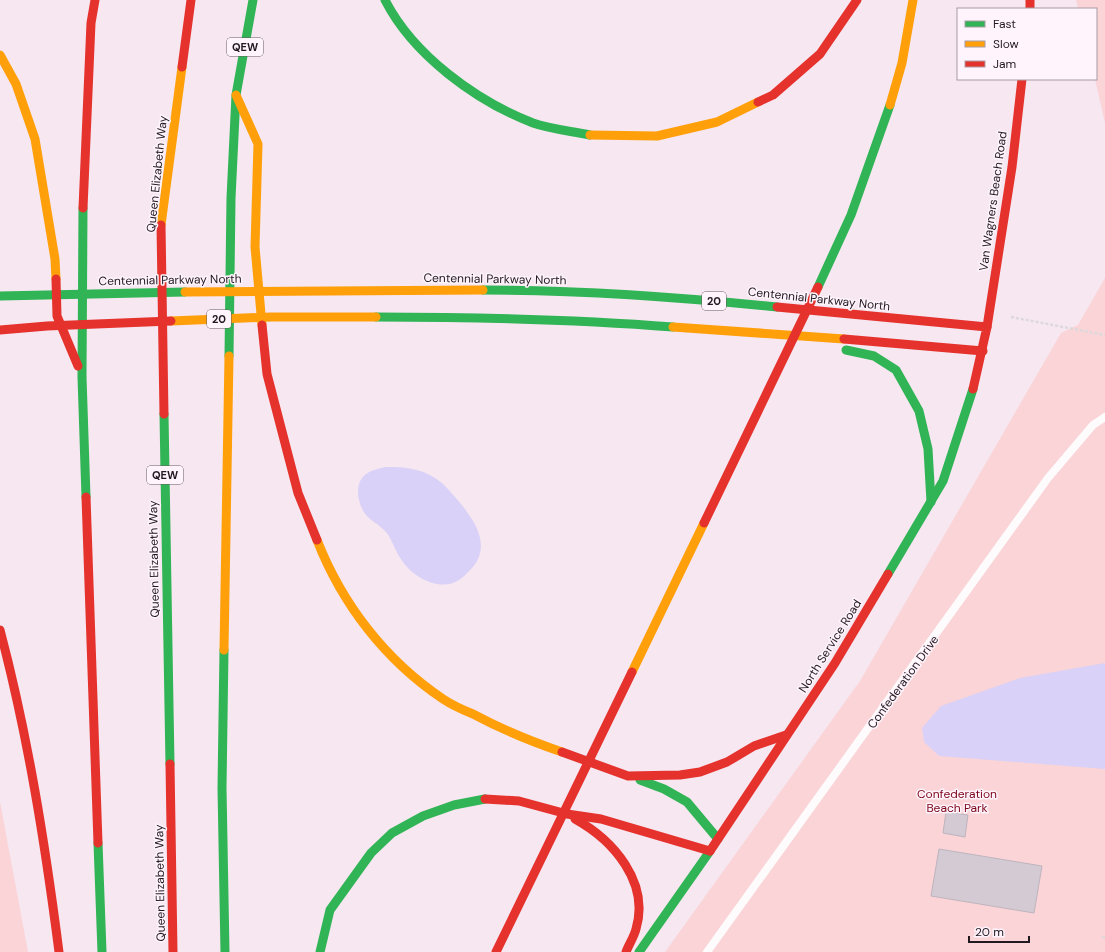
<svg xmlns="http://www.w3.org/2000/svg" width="1105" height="952" viewBox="0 0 1105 952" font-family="'DM Sans',sans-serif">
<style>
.green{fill:#fad4d7}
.water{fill:#d9d1f7}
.building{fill:#d4cad4;stroke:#beb4bd}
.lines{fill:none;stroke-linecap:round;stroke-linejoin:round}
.path{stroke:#dcd8db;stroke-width:2.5;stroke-dasharray:3 2;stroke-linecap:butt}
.lane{stroke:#fefbfd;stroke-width:8}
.fast{stroke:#30b455;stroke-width:9}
.slow{stroke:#ff9f0a;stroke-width:9}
.jam{stroke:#e5322d;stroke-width:9}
.labels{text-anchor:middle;stroke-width:3;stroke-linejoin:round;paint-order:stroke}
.shield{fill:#fff4fc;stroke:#645b62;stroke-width:1}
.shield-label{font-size:11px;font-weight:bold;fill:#221920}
.street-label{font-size:12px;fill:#221920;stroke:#fff4fc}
.park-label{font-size:12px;fill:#7c0519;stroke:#fff4fc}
</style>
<rect width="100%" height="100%" fill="#f6e7f1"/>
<g class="green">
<polygon points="1076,0 1105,0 1105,123 1095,79 1096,9 1078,9"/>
<polygon points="1105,278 1105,952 665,952 860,681 1061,333 1078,325"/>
<polygon points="0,802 28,952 0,952"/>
</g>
<g class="water">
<path d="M 386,467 C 403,467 420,468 435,478 C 445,484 453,495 461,504 C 476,523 491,546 472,568 C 467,573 464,577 459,580 C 441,592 414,578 403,562 C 396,553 393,542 387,533 C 380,525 371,521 366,515 C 358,505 353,484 366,474 C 372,470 379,468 386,467 Z"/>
<polygon points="1105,663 1105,769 939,756 924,742 922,728 941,706 1020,678"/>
</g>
<g class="building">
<polygon points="946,812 968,815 965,837 943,833"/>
<polygon points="939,849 1042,866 1034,913 931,896"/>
</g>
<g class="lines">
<g class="path">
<polyline points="1011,317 1105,335"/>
<polyline points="1102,937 1105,937"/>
</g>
<polyline class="lane" points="707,952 1048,478 1093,425 1105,417"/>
<g class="fast">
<path d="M 385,0 C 413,55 476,101 533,123 C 550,129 571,131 590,135"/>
<polyline points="83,208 82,377 86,497"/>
<polyline points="818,287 851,215 890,105"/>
<path d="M 483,290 C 581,290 680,297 777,307"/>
<polyline points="0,296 185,292"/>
<path d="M 376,317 C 475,317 574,319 673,327"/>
<polyline points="846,350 874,356 896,370 919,411 928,449 931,502"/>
<polyline points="229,356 231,198 236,95 253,0"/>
<polyline points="164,414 170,764"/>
<polyline points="888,574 943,481 973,389"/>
<polyline points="224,650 222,788 225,952"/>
<polyline points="640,780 664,789 687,802 718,839"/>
<polyline points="98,843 102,952"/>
<polyline points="320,952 330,910 371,853 392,833 423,816 454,805 485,799"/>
<polyline points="639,952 710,851"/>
</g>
<g class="slow">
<polyline points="0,55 16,84 35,139 55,259 56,279"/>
<polyline points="236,95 258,144 255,247 262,325"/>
<polyline points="890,105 902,63 913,0"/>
<polyline points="590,135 657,136 717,122 758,102"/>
<polyline points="161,225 182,67"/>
<polyline points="185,292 483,290"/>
<polyline points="171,321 271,317 376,317"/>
<polyline points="673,327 844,339"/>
<path d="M 317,540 C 342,604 385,660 443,699 C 452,705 463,710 473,714 C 503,730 530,741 562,752"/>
<polyline points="224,650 229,356"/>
<polyline points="632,672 704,523"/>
</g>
<g class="jam">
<polyline points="1030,0 1030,9"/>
<polyline points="182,67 191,0"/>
<polyline points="758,102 773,95 820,54 857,0"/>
<polyline points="83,208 91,23 95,0"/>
<polyline points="161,225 164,414"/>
<polyline points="56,279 57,316 78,366"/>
<polyline points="777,307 987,327 973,389"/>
<polyline points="262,325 267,374 298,493 317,540"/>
<polyline points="987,327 1012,167 1022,79"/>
<polyline points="0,330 47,326 171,321"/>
<polyline points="844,339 983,351"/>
<polyline points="86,497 98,843"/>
<polyline points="704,523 818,287"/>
<path d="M 0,630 C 28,736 45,843 59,952"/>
<polyline points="562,752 628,776 680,775 700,772 727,762 754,746 786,735"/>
<polyline points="170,764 173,952"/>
<polyline points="485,799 519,801 567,814 601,819 710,851"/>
<path d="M 575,819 C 613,840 650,882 636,929 C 634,937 629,944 626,952"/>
<polyline points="710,851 835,663 888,574"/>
<polyline points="496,952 632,672"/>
</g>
</g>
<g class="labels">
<g class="shield">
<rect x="227" y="38" width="36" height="18" rx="3"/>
<rect x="702" y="292" width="24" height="18" rx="3"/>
<rect x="207" y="310" width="24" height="18" rx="3"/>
<rect x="147" y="466" width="36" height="18" rx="3"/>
</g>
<g class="shield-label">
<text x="245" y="51">QEW</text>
<text x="714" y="305">20</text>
<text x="219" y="323">20</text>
<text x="165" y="479">QEW</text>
</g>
<g class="street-label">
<text transform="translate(157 174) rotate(-84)" y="4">Queen Elizabeth Way</text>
<text transform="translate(993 201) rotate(-82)" y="4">Van Wagners Beach Road</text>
<text transform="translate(495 279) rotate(1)" y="4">Centennial Parkway North</text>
<text transform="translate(170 280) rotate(-1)" y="4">Centennial Parkway North</text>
<text transform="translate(819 299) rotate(6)" y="4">Centennial Parkway North</text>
<text transform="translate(154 559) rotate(-91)" y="4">Queen Elizabeth Way</text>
<text transform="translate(830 646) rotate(-58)" y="4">North Service Road</text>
<text transform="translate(903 682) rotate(-54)" y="4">Confederation Drive</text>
<text transform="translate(160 883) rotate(-91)" y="4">Queen Elizabeth Way</text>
</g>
<g class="park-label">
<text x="957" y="798">Confederation<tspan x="957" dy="14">Beach Park</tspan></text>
</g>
</g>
<rect x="957" y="8" width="140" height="72" fill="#fff4fc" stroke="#a79ca4"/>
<rect x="965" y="21" width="20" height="6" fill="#30b455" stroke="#a79ca4"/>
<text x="993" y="28" font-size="12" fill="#221920">Fast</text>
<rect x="965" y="41" width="20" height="6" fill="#ff9f0a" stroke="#a79ca4"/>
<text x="993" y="48" font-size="12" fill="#221920">Slow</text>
<rect x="965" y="61" width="20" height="6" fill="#e5322d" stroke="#a79ca4"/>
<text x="993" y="68" font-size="12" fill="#221920">Jam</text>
<path d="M969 936v6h60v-6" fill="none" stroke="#221920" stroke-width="2"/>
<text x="975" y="936" font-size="12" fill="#221920" stroke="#fff4fc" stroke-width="3" paint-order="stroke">20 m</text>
</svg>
